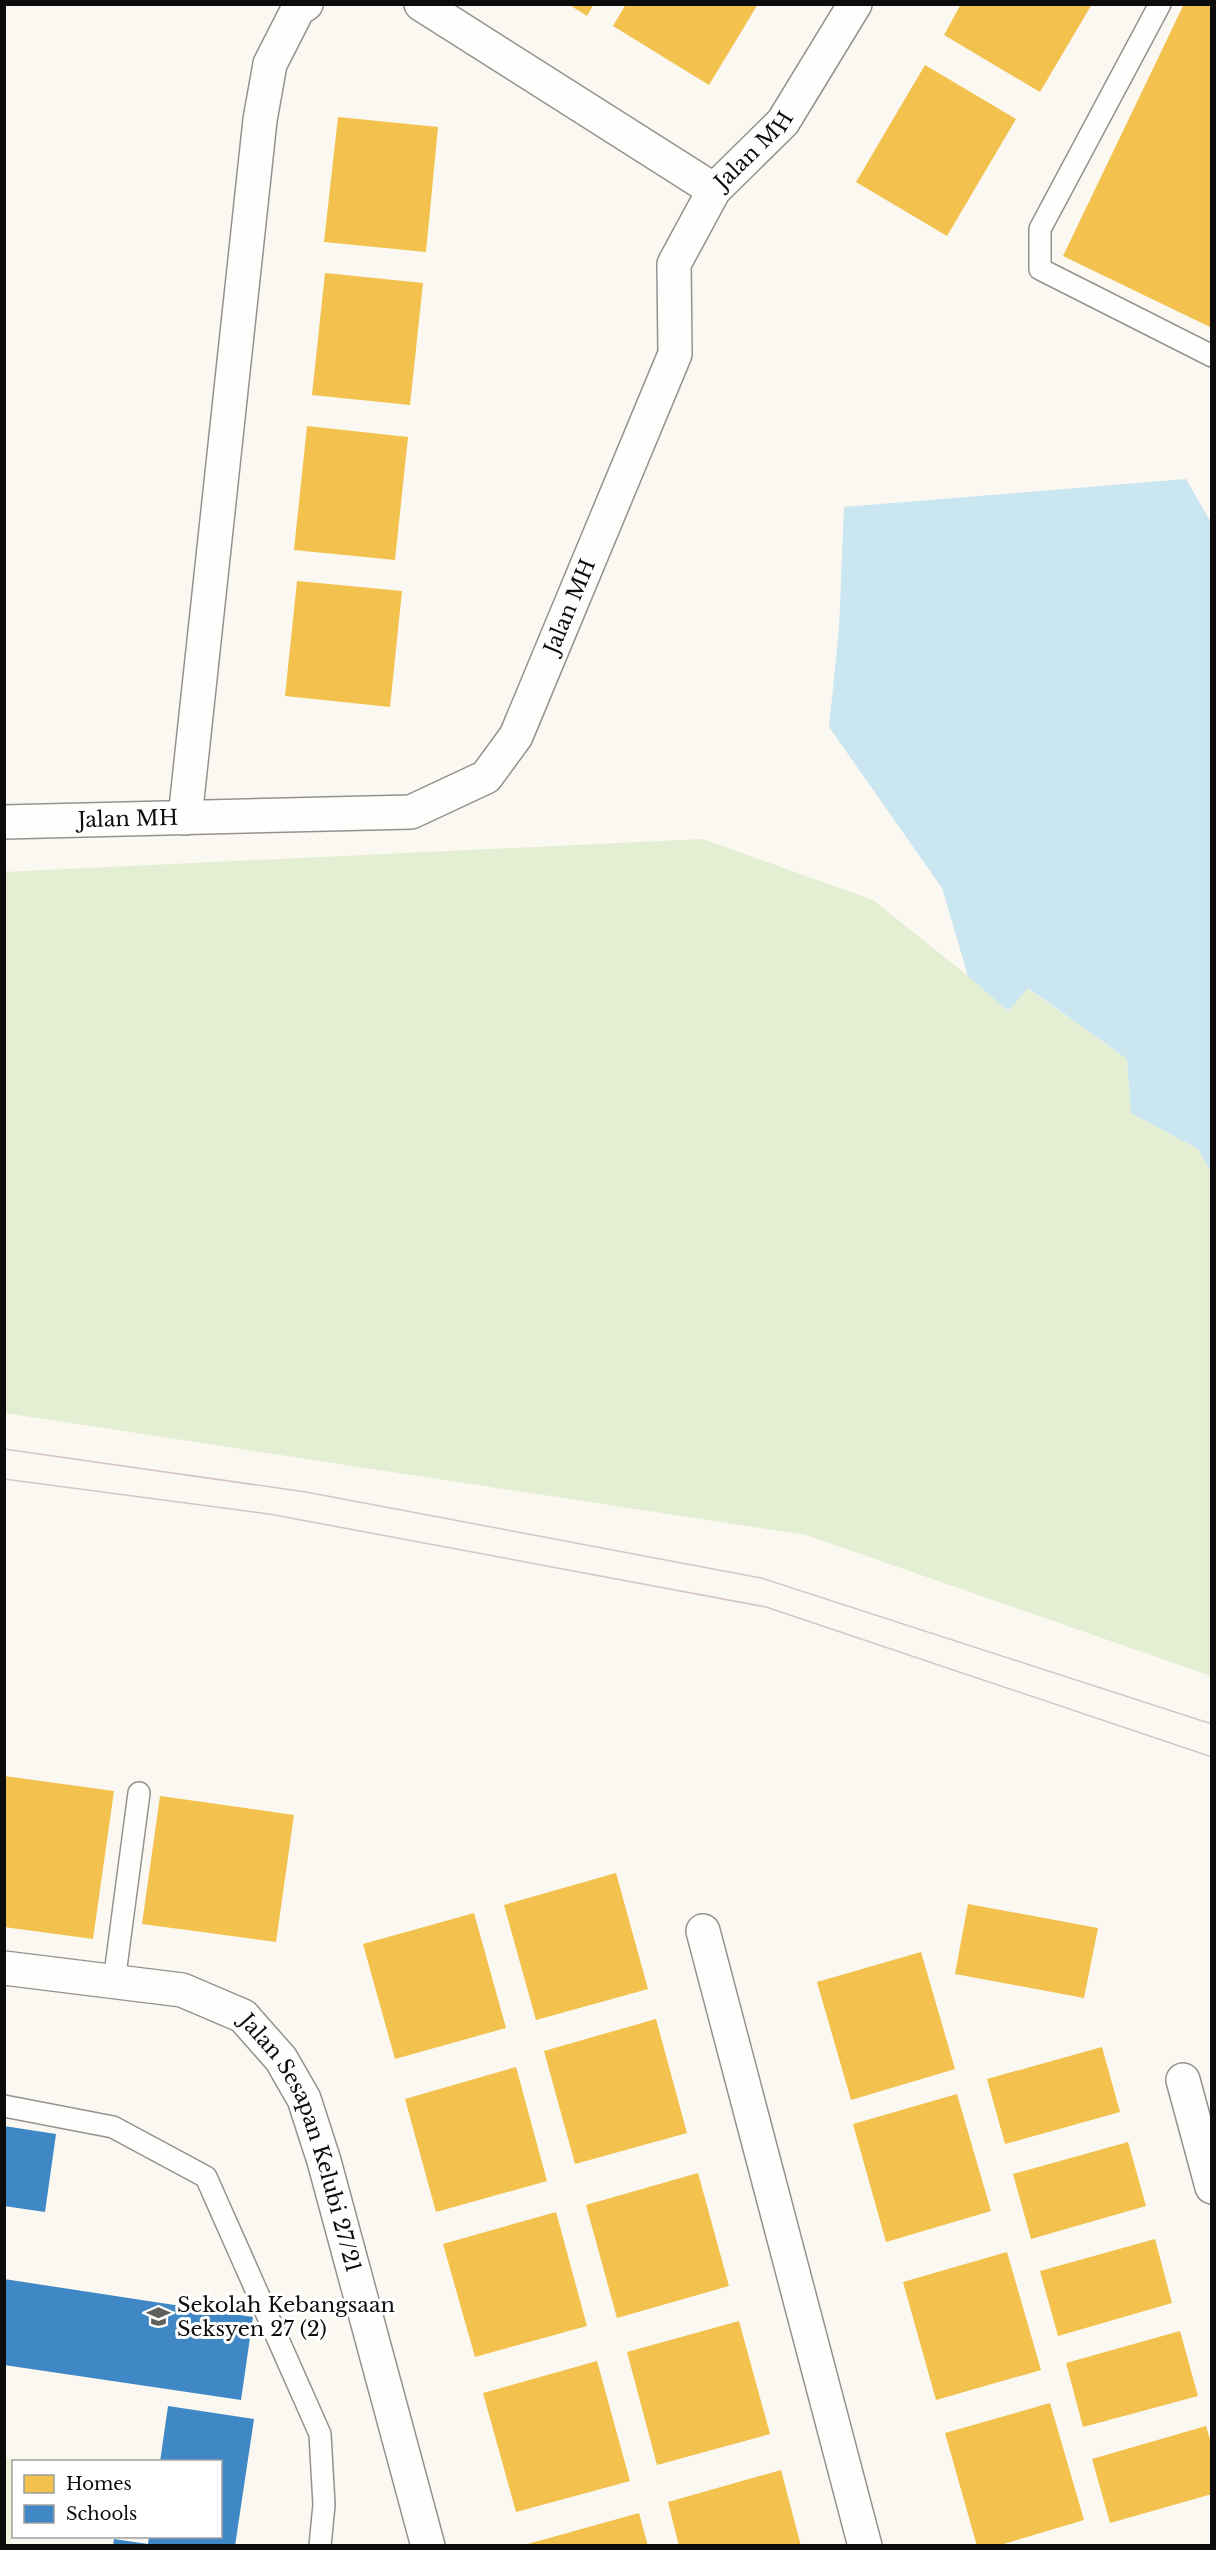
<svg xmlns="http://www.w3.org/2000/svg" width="1216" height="2550" viewBox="0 0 1216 2550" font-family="'Libre Baskerville',serif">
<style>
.green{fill:#e4eed2}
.pitch{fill:#edf2db}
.water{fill:#cae6f1}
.homes{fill:#f2c14e}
.schools{fill:#3f88c5}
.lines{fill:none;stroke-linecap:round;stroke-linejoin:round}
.lane-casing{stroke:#93928f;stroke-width:24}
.street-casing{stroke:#93928f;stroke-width:36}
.lane{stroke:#fefefd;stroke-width:21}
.street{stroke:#fefefd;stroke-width:33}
.tram{stroke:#d5c5c6;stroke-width:1.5}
.labels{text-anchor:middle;stroke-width:6;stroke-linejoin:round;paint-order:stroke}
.street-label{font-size:21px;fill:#0c0c0c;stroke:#fff}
.poi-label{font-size:21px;fill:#0c0c0c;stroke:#fff;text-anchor:start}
</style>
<rect width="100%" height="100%" fill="#faf8f0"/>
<polygon class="green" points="703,839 873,900 968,976 1008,1011 1027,988 1127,1059 1131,1113 1198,1149 1211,1171 1211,1676 806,1535 5,1413 4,872"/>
<polygon class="pitch" points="5,2458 23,2461 14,2462 14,2523 10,2545 5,2545"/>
<polygon class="water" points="1186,479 1212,524 1211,1171 1198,1149 1131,1113 1127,1059 1028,988 1008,1011 968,976 942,888 829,727 839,629 844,507"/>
<g class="homes">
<polygon points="568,4 594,4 587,16"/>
<polygon points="626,4 758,4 709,85 613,26"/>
<polygon points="961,4 1092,4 1040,92 944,35"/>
<polygon points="1184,4 1212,4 1212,328 1063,256"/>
<polygon points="925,65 1016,119 947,236 856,182"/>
<polygon points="338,117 438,127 426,252 324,242"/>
<polygon points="325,273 423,283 410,405 312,395"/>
<polygon points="307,426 408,437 395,560 294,550"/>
<polygon points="297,581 402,591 390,707 285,696"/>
<polygon points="4,1776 114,1791 93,1939 4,1927"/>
<polygon points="160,1796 294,1815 276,1942 142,1924"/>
<polygon points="616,1873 648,1989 536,2020 504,1905"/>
<polygon points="968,1904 1098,1928 1084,1998 955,1974"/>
<polygon points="474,1913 506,2028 395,2059 363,1944"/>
<polygon points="921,1952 955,2069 851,2100 817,1982"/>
<polygon points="656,2019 687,2133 575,2164 544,2051"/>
<polygon points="1102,2047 1120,2112 1005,2144 987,2079"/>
<polygon points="516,2067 547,2181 436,2212 405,2099"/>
<polygon points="957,2094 991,2211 886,2242 853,2124"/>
<polygon points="1128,2142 1146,2206 1031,2239 1013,2174"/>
<polygon points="698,2173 729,2286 617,2318 586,2205"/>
<polygon points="556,2212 587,2326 475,2357 443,2244"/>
<polygon points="1155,2239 1172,2303 1058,2336 1040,2271"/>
<polygon points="1007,2252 1041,2370 936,2400 903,2282"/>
<polygon points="739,2321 770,2434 657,2465 627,2352"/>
<polygon points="1180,2331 1198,2396 1083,2427 1066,2363"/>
<polygon points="597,2361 630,2481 516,2512 483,2393"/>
<polygon points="1050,2403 1084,2520 997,2546 977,2546 945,2433"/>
<polygon points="1206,2426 1212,2446 1212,2494 1110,2523 1092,2459"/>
<polygon points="781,2470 801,2546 679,2546 668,2502"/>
<polygon points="639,2513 648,2546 524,2546 524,2545"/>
</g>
<g class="schools">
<polygon points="4,2126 56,2134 45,2212 4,2206"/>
<polygon points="4,2279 253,2317 241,2400 4,2365"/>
<polygon points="168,2406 254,2419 235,2546 113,2546 114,2539 148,2544 149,2536 220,2536 220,2462 160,2462"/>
</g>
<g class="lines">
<defs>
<g id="lane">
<polyline points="1160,4 1040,229 1040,269 1212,356"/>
<polyline points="114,1982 139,1793"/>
<polyline points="4,2106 113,2127 206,2177 320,2434 324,2505 320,2546"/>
</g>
<g id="street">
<polyline points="421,4 714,190"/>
<polyline points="185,818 260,120 270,64 298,9 306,4"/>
<path id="s1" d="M 4,822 L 411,812 L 486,777 L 516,736 L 675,354 L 674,264 L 714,190 L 783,122 L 855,4"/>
<polyline points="703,1931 865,2546"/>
<path id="s2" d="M 4,1968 L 182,1990 L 243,2016 L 281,2059 L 304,2099 L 324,2161 L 428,2546"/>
<polyline points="1183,2080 1212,2187"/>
</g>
</defs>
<use href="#lane" class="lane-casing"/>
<use href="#street" class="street-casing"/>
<use href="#lane" class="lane"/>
<use href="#street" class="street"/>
<g class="tram">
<polyline points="4,1449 306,1492 761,1578 1212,1724"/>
<polyline points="4,1479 269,1514 766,1607 1212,1757"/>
</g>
</g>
<defs>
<symbol id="school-bare" viewBox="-9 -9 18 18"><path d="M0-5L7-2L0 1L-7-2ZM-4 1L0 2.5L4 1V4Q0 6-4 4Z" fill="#5f5f5c" stroke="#fff" stroke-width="2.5" paint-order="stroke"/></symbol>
</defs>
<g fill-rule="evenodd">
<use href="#school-bare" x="142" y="2300" width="33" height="33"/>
</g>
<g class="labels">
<g class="street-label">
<text dy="7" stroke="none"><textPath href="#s1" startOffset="1185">Jalan MH</textPath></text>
<text dy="7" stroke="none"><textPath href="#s1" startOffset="681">Jalan MH</textPath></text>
<text dy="7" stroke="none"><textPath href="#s1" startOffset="124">Jalan MH</textPath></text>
<text dy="7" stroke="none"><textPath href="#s2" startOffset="388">Jalan Sesapan Kelubi 27/21</textPath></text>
</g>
<g class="poi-label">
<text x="177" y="2312">Sekolah Kebangsaan<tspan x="177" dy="24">Seksyen 27 (2)</tspan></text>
</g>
</g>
<rect width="1216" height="2550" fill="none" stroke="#0c0c0c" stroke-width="12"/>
<rect x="12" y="2460" width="210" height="78" fill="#ffffff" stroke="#9e9e9e" stroke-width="1.5"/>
<rect x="24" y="2475" width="30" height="18" fill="#f2c14e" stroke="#9e9e9e" stroke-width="1.5"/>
<text x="66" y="2490" font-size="18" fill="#0c0c0c">Homes</text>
<rect x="24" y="2505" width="30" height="18" fill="#3f88c5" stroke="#9e9e9e" stroke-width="1.5"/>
<text x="66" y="2520" font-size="18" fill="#0c0c0c">Schools</text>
</svg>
